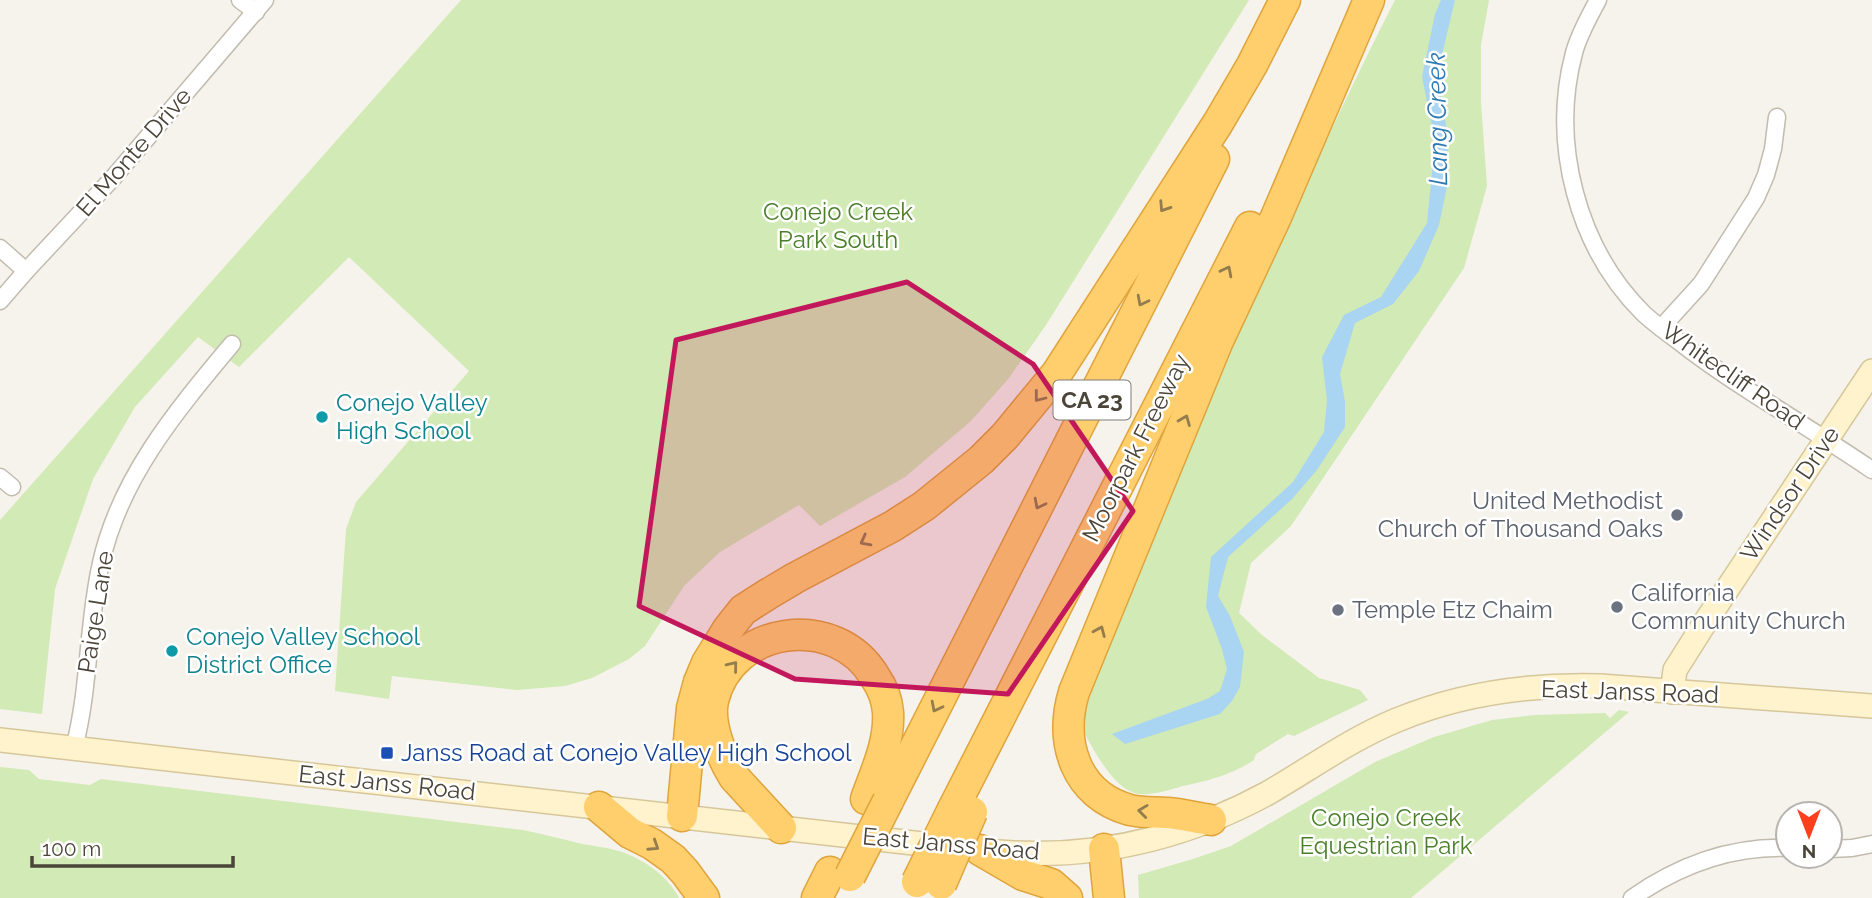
<svg xmlns="http://www.w3.org/2000/svg" width="1872" height="898" viewBox="0 0 1872 898" font-family="Raleway,sans-serif">
<style>
.green{fill:#d2eab5}
.water{fill:#a9d4f2}
.lines{fill:none;stroke-linecap:round;stroke-linejoin:round}
.street-casing{stroke:#c2bbae;stroke-width:19}
.secondary-casing{stroke:#d6c79b;stroke-width:26}
.highway-casing{stroke:#e0a43c;stroke-width:33}
.street{stroke:#fff;stroke-width:16}
.secondary{stroke:#fff3cd;stroke-width:23}
.highway{stroke:#ffcf6e;stroke-width:30}
.highway-bridge-casing{stroke:#e0a43c;stroke-width:33;stroke-linecap:butt}
.highway-bridge{stroke:#ffcf6e;stroke-width:30}
.oneway{stroke:#937c4e}
.marked{fill:#c2185b;fill-opacity:0.2;stroke:#c2185b;stroke-width:5;stroke-linejoin:round}
.culture-dot{fill:#0f9aa8;stroke:#fff;stroke-width:2.5}
.worship-dot{fill:#6b7280;stroke:#fff;stroke-width:2.5}
.transit-dot{fill:#1a4fb4;stroke:#fff;stroke-width:2.5}
.labels{text-anchor:middle;stroke-width:5;stroke-linejoin:round;paint-order:stroke}
.shield{fill:#fff;stroke:#817c74;stroke-width:2}
.shield-label{font-size:23px;font-weight:bold;fill:#4b4439}
.street-label{font-size:24px;fill:#4b4439;stroke:#fff}
.park-label{font-size:24px;fill:#4a7f2a;stroke:#fff}
.culture-label{font-size:24px;fill:#0d838f;stroke:#fff;text-anchor:start}
.worship-label{font-size:24px;fill:#5b616d;stroke:#fff;text-anchor:start}
.transit-label{font-size:24px;fill:#164399;stroke:#fff;text-anchor:start}
.water-label{font-size:26px;font-style:italic;fill:#2e7ab2;stroke:#fff}
</style>
<rect width="100%" height="100%" fill="#f6f3ec"/>
<g class="green">
<polygon points="461,0 1249,0 1046,325 1009,378 971,421 905,477 820,526 799,505 720,552 684,586 645,646 629,659 592,678 565,686 517,690 392,676 389,699 335,691 346,529 356,502 469,371 349,257 239,367 198,337 135,407 93,479 55,589 42,714 0,709 0,520"/>
<path d="M 1395,0 L 1489,0 L 1481,45 L 1481,102 L 1487,186 L 1464,268 L 1291,526 L 1251,563 L 1239,613 L 1262,635 L 1319,678 L 1360,690 L 1368,700 L 1294,736 L 1288,734 L 1256,754 L 1254,760 C 1233,774 1208,781 1183,786 C 1169,790 1154,795 1140,794 C 1112,792 1088,739 1076,717 C 1178,475 1276,234 1395,0 Z"/>
<polygon points="1619,710 1629,712 1411,898 1139,898 1138,875 1193,859 1231,846 1375,762 1434,737 1492,720 1535,715 1605,713 1610,718"/>
<path d="M 0,767 L 29,770 L 39,779 L 90,785 L 101,779 L 523,830 C 543,834 562,839 582,844 C 593,846 604,847 615,850 C 639,856 668,875 679,898 L 0,898 Z"/>
</g>
<polygon class="water" points="1441,0 1455,0 1439,67 1441,95 1448,138 1447,187 1439,225 1419,271 1393,304 1355,323 1340,374 1345,402 1345,427 1317,470 1292,499 1228,557 1218,596 1230,616 1244,652 1240,687 1232,701 1220,714 1125,744 1112,734 1207,699 1220,691 1227,669 1222,649 1206,607 1211,557 1293,482 1324,432 1327,401 1322,357 1344,315 1381,297 1427,223 1435,141 1422,77 1435,14"/>
<g class="lines">
<defs>
<g id="street">
<polyline points="240,0 256,12"/>
<path d="M 1598,0 C 1589,17 1579,34 1574,53 C 1550,143 1577,248 1644,314 C 1654,323 1666,332 1677,340 C 1701,359 1726,376 1751,392 C 1792,418 1832,443 1872,470"/>
<polyline points="0,248 26,271"/>
<polyline points="0,301 26,271 112,179 265,0"/>
<polyline points="1661,328 1701,284 1756,198 1766,175 1773,149 1777,117"/>
<polyline points="0,477 12,487"/>
<path d="M 74,748 C 90,688 87,624 101,563 C 120,477 177,410 232,344"/>
<polyline points="1830,849 1852,848 1872,844"/>
<path d="M 1632,898 C 1678,866 1731,846 1788,848"/>
</g>
<g id="secondary">
<polyline points="1672,692 1675,670 1708,618 1872,371"/>
<polyline points="0,740 949,847"/>
<path d="M 987,851 C 1086,861 1180,841 1268,793 C 1311,768 1351,739 1397,720 C 1462,693 1530,684 1600,686 L 1872,706"/>
</g>
<g id="highway">
<polyline points="888,801 1214,159"/>
<polyline points="599,807 630,833 652,844 673,859 685,872 704,898"/>
<polyline points="953,809 1250,227"/>
<polyline points="682,816 692,708 699,682 707,663 728,629 743,610 768,594 795,578 893,526 924,506 981,460 1005,436 1057,373 1218,123 1252,65 1285,0"/>
<path d="M 1211,820 C 1196,818 1182,814 1168,813 C 1155,812 1143,813 1130,810 C 1075,795 1059,742 1074,692 L 1217,343 L 1276,217 L 1369,0"/>
<path d="M 781,828 L 734,777 C 722,758 708,724 713,701 C 731,625 836,611 875,677 C 882,687 887,699 888,712 C 890,742 876,771 866,799"/>
<polyline points="1104,849 1109,898"/>
<polyline points="980,850 1023,875 1051,884 1067,898"/>
<polyline points="817,898 830,872"/>
</g>
</defs>
<use href="#street" class="street-casing"/>
<use href="#secondary" class="secondary-casing"/>
<use href="#highway" class="highway-casing"/>
<use href="#street" class="street"/>
<use href="#secondary" class="secondary"/>
<use href="#highway" class="highway"/>
<defs>
<g id="highway-bridge">
<polyline points="850,876 888,801"/>
<polyline points="917,882 953,809"/>
<polyline points="941,884 972,812"/>
</g>
</defs>
<use href="#highway-bridge" class="highway-bridge-casing"/>
<use href="#highway-bridge" class="highway-bridge"/>
</g>
<defs><path id="oneway-chevron" d="M-2-3.5L2.5 0L-2 3.5" fill="none" stroke-width="1.6" stroke-linecap="round" stroke-linejoin="round" transform="scale(1.75)"/></defs>
<g class="oneway">
<use href="#oneway-chevron" transform="translate(1164 207) rotate(123)"/>
<use href="#oneway-chevron" transform="translate(1227 271) rotate(-63)"/>
<use href="#oneway-chevron" transform="translate(1142 301) rotate(117)"/>
<use href="#oneway-chevron" transform="translate(1039 397) rotate(128)"/>
<use href="#oneway-chevron" transform="translate(1185 420) rotate(-68)"/>
<use href="#oneway-chevron" transform="translate(1039 504) rotate(117)"/>
<use href="#oneway-chevron" transform="translate(865 541) rotate(152)"/>
<use href="#oneway-chevron" transform="translate(1100 631) rotate(-67)"/>
<use href="#oneway-chevron" transform="translate(733 666) rotate(-51)"/>
<use href="#oneway-chevron" transform="translate(936 707) rotate(117)"/>
<use href="#oneway-chevron" transform="translate(1143 811) rotate(-173)"/>
<use href="#oneway-chevron" transform="translate(654 846) rotate(33)"/>
</g>
<path class="marked" d="M 907,282 L 1033,364 L 1133,511 L 1008,694 L 795,679 L 639,606 L 676,340 Z"/>
<g class="culture-dot">
<circle cx="322" cy="417" r="7"/>
<circle cx="172" cy="651" r="7"/>
</g>
<g class="worship-dot">
<circle cx="1677" cy="515" r="7"/>
<circle cx="1617" cy="607" r="7"/>
<circle cx="1338" cy="610" r="7"/>
</g>
<rect class="transit-dot" x="380" y="746" width="14" height="14" rx="3.5"/>
<g class="labels">
<rect class="shield" x="1053.5" y="380.5" width="77" height="39" rx="5"/>
<g class="shield-label">
<text x="1092" y="408">CA 23</text>
</g>
<g class="street-label">
<text transform="translate(134 152) rotate(-49)" y="8">El Monte Drive</text>
<text transform="translate(1733 376) rotate(35)" y="8">Whitecliff Road</text>
<text transform="translate(1136 448) rotate(-63)" y="8">Moorpark Freeway</text>
<text transform="translate(1790 494) rotate(-56)" y="8">Windsor Drive</text>
<text transform="translate(96 612) rotate(-81)" y="8">Paige Lane</text>
<text transform="translate(1630 692) rotate(2)" y="8">East Janss Road</text>
<text transform="translate(387 783) rotate(6)" y="8">East Janss Road</text>
<text transform="translate(951 844) rotate(5)" y="8">East Janss Road</text>
</g>
<g class="park-label">
<text x="838" y="220">Conejo Creek<tspan x="838" dy="28">Park South</tspan></text>
<text x="1386" y="826">Conejo Creek<tspan x="1386" dy="28">Equestrian Park</tspan></text>
</g>
<g class="culture-label">
<text x="336" y="411">Conejo Valley<tspan x="336" dy="28">High School</tspan></text>
<text x="186" y="645">Conejo Valley School<tspan x="186" dy="28">District Office</tspan></text>
</g>
<g class="worship-label">
<text x="1663" y="509" text-anchor="end">United Methodist<tspan x="1663" dy="28">Church of Thousand Oaks</tspan></text>
<text x="1631" y="601">California<tspan x="1631" dy="28">Community Church</tspan></text>
<text x="1352" y="618">Temple Etz Chaim</text>
</g>
<g class="transit-label">
<text x="401" y="761">Janss Road at Conejo Valley High School</text>
</g>
<g class="water-label">
<text transform="translate(1437 119) rotate(-91)" y="9">Lang Creek</text>
</g>
</g>
<g transform="translate(1809 835) rotate(180)"><circle r="33" fill="#ffffff" stroke="#b7b4b0" stroke-width="2"/>
<path d="M0-5L12 26L0 18L-12 26Z" fill="#fc3f1d"/>
<text y="-10" font-size="19" font-weight="bold" text-anchor="middle" fill="#4b4439">N</text>
</g>
<path d="M32 856v10h201v-10" fill="none" stroke="#4b4439" stroke-width="3.5"/>
<text x="42" y="856" font-size="21" fill="#4b4439" stroke="#ffffff" stroke-width="5" paint-order="stroke">100 m</text>
</svg>
